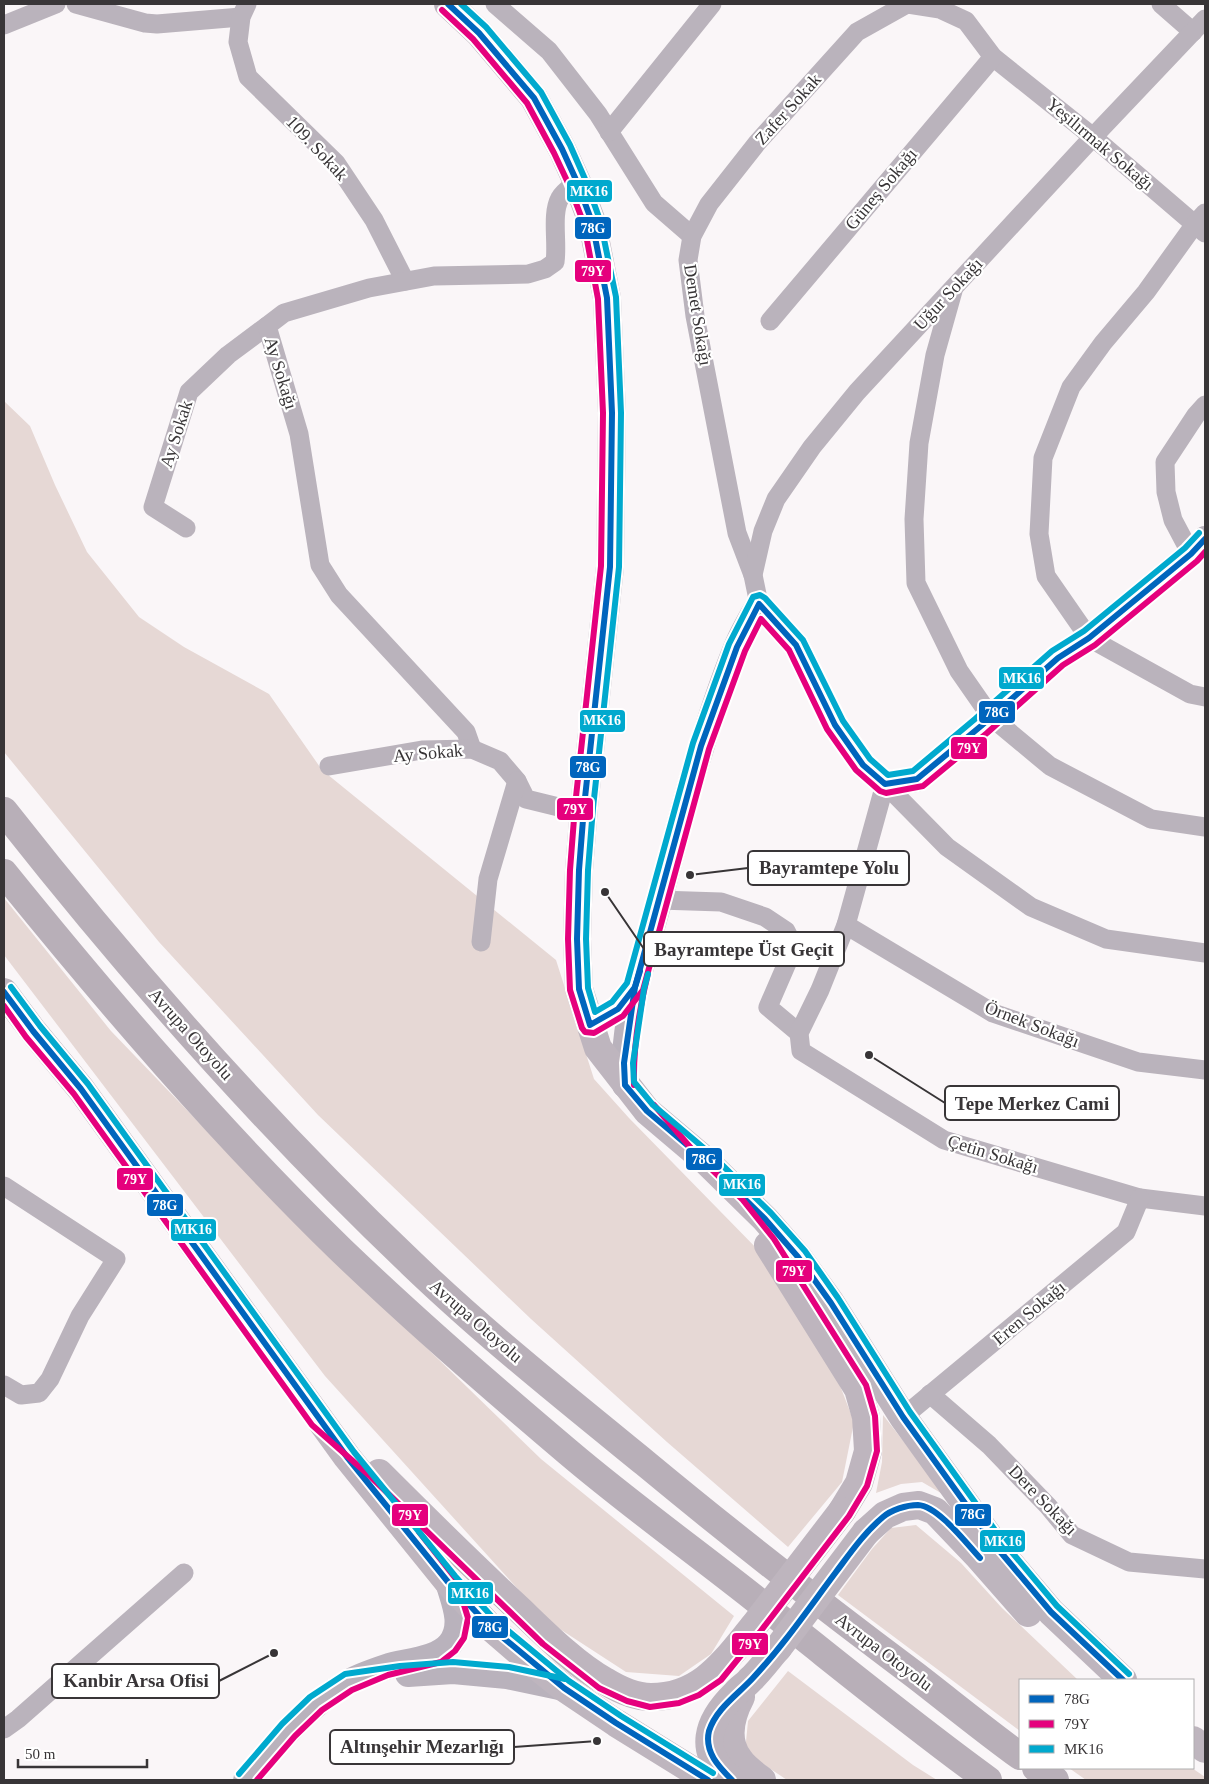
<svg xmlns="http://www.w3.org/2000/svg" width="1209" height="1784" viewBox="0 0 1209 1784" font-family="'Times New Roman',serif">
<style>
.green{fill:#e6d8d5}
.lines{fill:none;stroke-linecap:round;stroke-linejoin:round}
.minor{stroke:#bab3bc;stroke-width:19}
.secondary{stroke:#b9b2bc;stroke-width:26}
.primary{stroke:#beb5be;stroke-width:28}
.motorway{stroke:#b8afb8;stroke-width:28}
.primary-bridge{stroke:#beb5be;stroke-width:28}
.bus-1-casing{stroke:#fff;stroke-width:10}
.bus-2-casing{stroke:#fff;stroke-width:10}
.bus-3-casing{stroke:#fff;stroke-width:10}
.bus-1{stroke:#0065bd;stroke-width:6}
.bus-2{stroke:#e5007d;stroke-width:6}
.bus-3{stroke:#00a9ce;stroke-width:6}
.labels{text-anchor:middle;stroke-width:4.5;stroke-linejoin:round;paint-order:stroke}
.street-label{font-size:18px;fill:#383537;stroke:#fff}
.leader{fill:none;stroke:#383537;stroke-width:2}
.callout-dot{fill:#383537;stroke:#fff;stroke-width:2}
.callout{fill:#fff;stroke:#383537;stroke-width:2}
.callout-label{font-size:19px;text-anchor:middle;font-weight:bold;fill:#383537}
.line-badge{stroke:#fff;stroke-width:2}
.badge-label{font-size:14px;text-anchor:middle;font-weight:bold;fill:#fff}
</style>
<rect width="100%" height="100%" fill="#faf6f8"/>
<g class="green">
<polygon points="4,401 30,426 55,485 87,552 139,617 184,647 269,694 322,770 556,960 594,1079 629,1118 768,1260 831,1362 854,1422 842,1482 788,1547 667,1442 531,1319 318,1115 159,942 4,752"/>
<polygon points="4,898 111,1031 257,1183 541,1459 734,1616 711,1654 679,1676 626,1672 546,1620 325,1376 4,955"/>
<polygon points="883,1415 946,1496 922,1482 901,1484 876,1493 882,1462"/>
<polygon points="916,1525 961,1563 1002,1608 1078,1680 1020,1680 1020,1731 838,1595 872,1549 891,1528"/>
<polygon points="788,1671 913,1765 937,1780 787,1780 745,1752 748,1721"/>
<polygon points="1069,1768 1192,1768 1205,1777 1205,1780 1086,1780"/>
</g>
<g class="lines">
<g class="minor">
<polyline points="76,4 145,23 157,24 241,17"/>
<polyline points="247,4 241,17 238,42 248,77 336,163 374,220 405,281"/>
<polyline points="495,4 549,51 598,114 654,203 692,236"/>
<polyline points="908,4 940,9 966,21 993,57 1093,137 1205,233"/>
<polyline points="1161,4 1193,32"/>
<polyline points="4,25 56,4"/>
<polyline points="609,132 712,4"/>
<polyline points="1205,213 1195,224 1146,292 1103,343 1071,387 1043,458 1039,534 1046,576 1089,638 1190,694 1205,697"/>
<polyline points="953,291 935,355 919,443 914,519 916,583 959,671 991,717 1050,766 1151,819 1205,827"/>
<polyline points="770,321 993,57"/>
<polyline points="186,528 153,507 189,392 228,355 267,326"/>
<polyline points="1191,554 1173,520 1166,492 1165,462 1196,415 1205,405"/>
<polyline points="753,575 737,533 695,316 688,260 692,236 709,204 757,143 857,32 907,4"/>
<polyline points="759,604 753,575 763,531 776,499 812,447 857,392 1093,137 1205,19"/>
<path d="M 472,749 L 466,732 L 339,595 L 320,565 L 299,434 L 267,326 L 284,313 L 369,288 L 434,276 L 528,274 L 545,269 L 555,262 C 558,243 551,214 560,198 C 563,192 571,187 577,182"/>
<polyline points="329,766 422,750 472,749 500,761 517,781 526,799 583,813"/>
<polyline points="659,900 721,902 765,917 786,931 794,947 768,1007 799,1033"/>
<polyline points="846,925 993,1013 1138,1062 1205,1070"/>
<polyline points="481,942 488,879 517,781"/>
<polyline points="1205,953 1106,939 1031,907 947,847 885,784 846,925 820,990 799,1033 801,1051 944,1140 1140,1198 1205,1206"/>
<polyline points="4,1186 116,1259 80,1316 50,1379 39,1393 21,1395 4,1385"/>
<polyline points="930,1394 989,1445 1048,1506 1072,1535 1129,1562 1205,1569"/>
<polyline points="903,1417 1126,1232 1140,1198"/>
<polyline points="4,1729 18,1719 184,1573"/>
</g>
<g class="secondary">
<polyline points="590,1025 618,1009 635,987"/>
<path d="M 625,1085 C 621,1024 643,961 659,902 C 681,817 703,730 736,648 C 742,633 751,618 759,604 L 796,645 L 835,725 L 863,765 L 885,784 L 917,779 L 981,726 L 1058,658 L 1089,638 L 1191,554 L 1205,539"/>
<polyline points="408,1674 453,1671 507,1676 564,1688"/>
<path d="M 246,1780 C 276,1745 306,1706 347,1683 C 359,1676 374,1671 386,1667 C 405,1661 437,1660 450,1644 C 465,1625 454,1603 448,1582"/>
</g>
<g class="primary">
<polyline points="448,4 479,33 534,98 562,149 577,182 592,222 607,298 612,413 610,567 584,807 579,870 577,939 579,989 598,1048 647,1111 706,1161 765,1219 798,1257 831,1303 903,1417 998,1549 1051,1612 1123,1680"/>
<polyline points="4,992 33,1031 81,1089 347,1457 448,1582 489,1626 525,1657 564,1688 616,1723 708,1780"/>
<polyline points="768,1245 858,1389 866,1417 868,1451 859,1483 842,1511"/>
<path d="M 379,1473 C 426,1520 473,1566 521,1611 C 545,1634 576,1665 605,1681 C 618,1689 636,1697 651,1697 C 701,1697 724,1662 753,1627"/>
<polyline points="866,1532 885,1515 903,1507 919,1505 935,1511 977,1555 1028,1613"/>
<path d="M 741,1697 C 731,1716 724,1739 739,1759 C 744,1767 754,1774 762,1780"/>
<polyline points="1193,1740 1205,1749"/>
<path d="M 732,1780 C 696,1752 707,1721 736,1693 C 740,1688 746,1685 750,1680 C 760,1671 769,1658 778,1648"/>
</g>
<g class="motorway">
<path d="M 4,811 C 129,970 264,1123 411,1263 C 485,1334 565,1398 645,1463 C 733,1536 823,1606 915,1675 C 950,1702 984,1730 1020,1756"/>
<path d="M 4,873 C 110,1004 220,1132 341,1250 C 414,1320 491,1387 568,1452 C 628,1503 692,1549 754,1598 C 832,1659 908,1722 988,1780"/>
<polyline points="1036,1768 1055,1780"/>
</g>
<g class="primary-bridge">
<polyline points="753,1627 842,1511"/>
<polyline points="778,1648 866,1532"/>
</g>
<defs>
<g id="bus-1">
<polyline points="448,4 479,33 534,98 562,149 577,182 592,222 607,298 612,413 610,567 584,807 579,870 577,939 579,989 590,1025 618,1009 635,987 701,746 737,647 759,604 796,645 835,725 863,765 885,784 917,779 981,726 1058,658 1089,638 1191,554 1205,539"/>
<polyline points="640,971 635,987 624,1063 625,1085 647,1111 706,1161 765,1219 798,1257 831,1303 903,1417 998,1549 1051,1612 1123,1680"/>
<polyline points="4,992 33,1031 81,1089 347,1457 448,1582 489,1626 564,1688 616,1723 708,1780"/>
<path d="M 732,1780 C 719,1767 704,1752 709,1731 C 716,1709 737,1695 752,1679 C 783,1646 809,1608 836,1572 C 851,1552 864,1533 883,1517 C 891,1510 906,1505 918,1505 C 938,1506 966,1543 980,1558"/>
</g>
<g id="bus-2">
<polyline points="442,10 473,39 527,103 554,153 569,185 584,224 598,299 603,413 601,566 575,806 570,870 568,939 570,990 582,1028 585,1032 594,1033 623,1016 643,990 709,749 745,651 761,619 789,650 827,729 856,770 880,791 886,793 923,786 987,733 1063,665 1095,645 1197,561 1205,552"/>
<polyline points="4,1006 26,1037 74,1094 312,1425 371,1477 543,1644 599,1688 627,1701 650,1707 679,1703 699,1695 721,1680 760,1632 849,1516 867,1486 877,1451 875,1416 866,1385 774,1239 742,1199 696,1154 654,1105"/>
<path d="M 634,1085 C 633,1047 639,1010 648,973"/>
<polyline points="257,1780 295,1736 322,1710 352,1690 388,1675 441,1662 455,1651 464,1638 468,1618 456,1579 419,1532"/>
</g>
<g id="bus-3">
<polyline points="461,4 486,27 541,92 570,145 585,179 600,220 616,297 621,413 619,567 593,808 588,870 586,939 588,988 595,1012 612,1002 627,983 693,743 729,644 753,597 760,595 765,598 803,640 843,721 870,759 888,775 913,771 975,719 1052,651 1084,631 1185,548 1199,533"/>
<polyline points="648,974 644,989 633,1063 634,1082 653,1105 712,1155 771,1213 805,1251 838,1298 910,1412 1005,1544 1057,1606 1129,1674"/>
<polyline points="11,987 40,1026 88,1084 354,1452 455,1576 495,1620 569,1681 621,1716 713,1773"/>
<polyline points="239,1774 282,1724 310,1697 345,1674 400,1666 453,1662 509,1667 565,1679"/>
</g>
</defs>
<use href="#bus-1" class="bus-1-casing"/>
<use href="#bus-2" class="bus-2-casing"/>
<use href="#bus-3" class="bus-3-casing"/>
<use href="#bus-1" class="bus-1"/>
<use href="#bus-2" class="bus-2"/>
<use href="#bus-3" class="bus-3"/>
</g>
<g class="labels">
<g class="street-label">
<text transform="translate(788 109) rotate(-48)" y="6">Zafer Sokak</text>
<text transform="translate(1100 144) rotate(40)" y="6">Yeşilırmak Sokağı</text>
<text transform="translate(317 148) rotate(47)" y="6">109. Sokak</text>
<text transform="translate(881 189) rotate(-50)" y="6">Güneş Sokağı</text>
<text transform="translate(948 294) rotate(-47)" y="6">Uğur Sokağı</text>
<text transform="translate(698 315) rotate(81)" y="6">Demet Sokağı</text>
<text transform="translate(281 373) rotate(73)" y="6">Ay Sokağı</text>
<text transform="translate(176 434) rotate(-72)" y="6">Ay Sokak</text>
<text transform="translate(428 753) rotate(-5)" y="6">Ay Sokak</text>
<text transform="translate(1032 1024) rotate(21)" y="6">Örnek Sokağı</text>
<text transform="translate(191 1034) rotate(48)" y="6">Avrupa Otoyolu</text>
<text transform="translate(993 1154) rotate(17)" y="6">Çetin Sokağı</text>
<text transform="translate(1029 1313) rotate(-40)" y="6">Eren Sokağı</text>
<text transform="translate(476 1321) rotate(41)" y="6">Avrupa Otoyolu</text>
<text transform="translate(1043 1500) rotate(46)" y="6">Dere Sokağı</text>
<text transform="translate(884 1652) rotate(37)" y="6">Avrupa Otoyolu</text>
</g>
</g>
<path class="leader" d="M690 875L748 868M605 892L644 949M869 1055L945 1103M274 1653L219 1681M597 1741L514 1747"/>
<g class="callout-dot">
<circle cx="690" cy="875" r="5"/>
<circle cx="605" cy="892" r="5"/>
<circle cx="869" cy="1055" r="5"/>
<circle cx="274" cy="1653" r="5"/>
<circle cx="597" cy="1741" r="5"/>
</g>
<g class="callout">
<rect x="748" y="851" width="161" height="34" rx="5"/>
<rect x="644" y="932" width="200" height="34" rx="5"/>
<rect x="945" y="1086" width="174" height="34" rx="5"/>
<rect x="52" y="1664" width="167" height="34" rx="5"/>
<rect x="330" y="1730" width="184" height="34" rx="5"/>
</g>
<g class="callout-label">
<text x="829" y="874">Bayramtepe Yolu</text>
<text x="744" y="956">Bayramtepe Üst Geçit</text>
<text x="1032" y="1110">Tepe Merkez Cami</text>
<text x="136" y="1687">Kanbir Arsa Ofisi</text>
<text x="422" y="1753">Altınşehir Mezarlığı</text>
</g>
<g class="line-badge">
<rect x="566" y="179" width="47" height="24" rx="5" fill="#00a9ce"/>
<rect x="574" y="216" width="38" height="24" rx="5" fill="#0065bd"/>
<rect x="574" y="259" width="38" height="24" rx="5" fill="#e5007d"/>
<rect x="998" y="666" width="47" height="24" rx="5" fill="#00a9ce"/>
<rect x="978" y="700" width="38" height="24" rx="5" fill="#0065bd"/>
<rect x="579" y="709" width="47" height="24" rx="5" fill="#00a9ce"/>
<rect x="950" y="736" width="38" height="24" rx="5" fill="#e5007d"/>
<rect x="569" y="755" width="38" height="24" rx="5" fill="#0065bd"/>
<rect x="556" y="797" width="38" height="24" rx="5" fill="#e5007d"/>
<rect x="685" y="1147" width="38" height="24" rx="5" fill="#0065bd"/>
<rect x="116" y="1167" width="38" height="24" rx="5" fill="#e5007d"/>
<rect x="718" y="1173" width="48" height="24" rx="5" fill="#00a9ce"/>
<rect x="146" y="1193" width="38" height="24" rx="5" fill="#0065bd"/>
<rect x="170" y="1218" width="47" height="24" rx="5" fill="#00a9ce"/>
<rect x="775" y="1259" width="38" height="24" rx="5" fill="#e5007d"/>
<rect x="954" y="1503" width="38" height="24" rx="5" fill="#0065bd"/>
<rect x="391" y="1503" width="38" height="24" rx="5" fill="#e5007d"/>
<rect x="979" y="1529" width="47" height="24" rx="5" fill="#00a9ce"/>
<rect x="447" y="1581" width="47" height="24" rx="5" fill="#00a9ce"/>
<rect x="471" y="1615" width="38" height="24" rx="5" fill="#0065bd"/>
<rect x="731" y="1632" width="38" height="24" rx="5" fill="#e5007d"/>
</g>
<g class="badge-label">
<text x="589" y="196">MK16</text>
<text x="593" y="233">78G</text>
<text x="593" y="276">79Y</text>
<text x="1022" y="683">MK16</text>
<text x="997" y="717">78G</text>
<text x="602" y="725">MK16</text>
<text x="969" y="753">79Y</text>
<text x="588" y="772">78G</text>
<text x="575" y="814">79Y</text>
<text x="704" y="1164">78G</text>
<text x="135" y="1184">79Y</text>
<text x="742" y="1189">MK16</text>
<text x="165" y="1210">78G</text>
<text x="193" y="1234">MK16</text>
<text x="794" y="1276">79Y</text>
<text x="973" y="1519">78G</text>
<text x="410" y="1520">79Y</text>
<text x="1003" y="1546">MK16</text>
<text x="470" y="1598">MK16</text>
<text x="490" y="1632">78G</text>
<text x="750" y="1649">79Y</text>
</g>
<rect width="1209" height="1784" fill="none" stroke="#383537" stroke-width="10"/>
<rect x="1019" y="1679" width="175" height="90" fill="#ffffff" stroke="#afaeaf"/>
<rect x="1029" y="1695" width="25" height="8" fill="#0065bd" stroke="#afaeaf"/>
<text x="1064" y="1704" font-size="15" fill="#383537">78G</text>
<rect x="1029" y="1720" width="25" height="8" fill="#e5007d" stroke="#afaeaf"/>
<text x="1064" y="1729" font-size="15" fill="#383537">79Y</text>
<rect x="1029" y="1745" width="25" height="8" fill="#00a9ce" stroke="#afaeaf"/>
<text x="1064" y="1754" font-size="15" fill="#383537">MK16</text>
<path d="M18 1759v8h129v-8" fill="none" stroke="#383537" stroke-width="2.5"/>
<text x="25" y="1759" font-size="15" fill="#383537" stroke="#ffffff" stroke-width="4" paint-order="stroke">50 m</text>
</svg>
